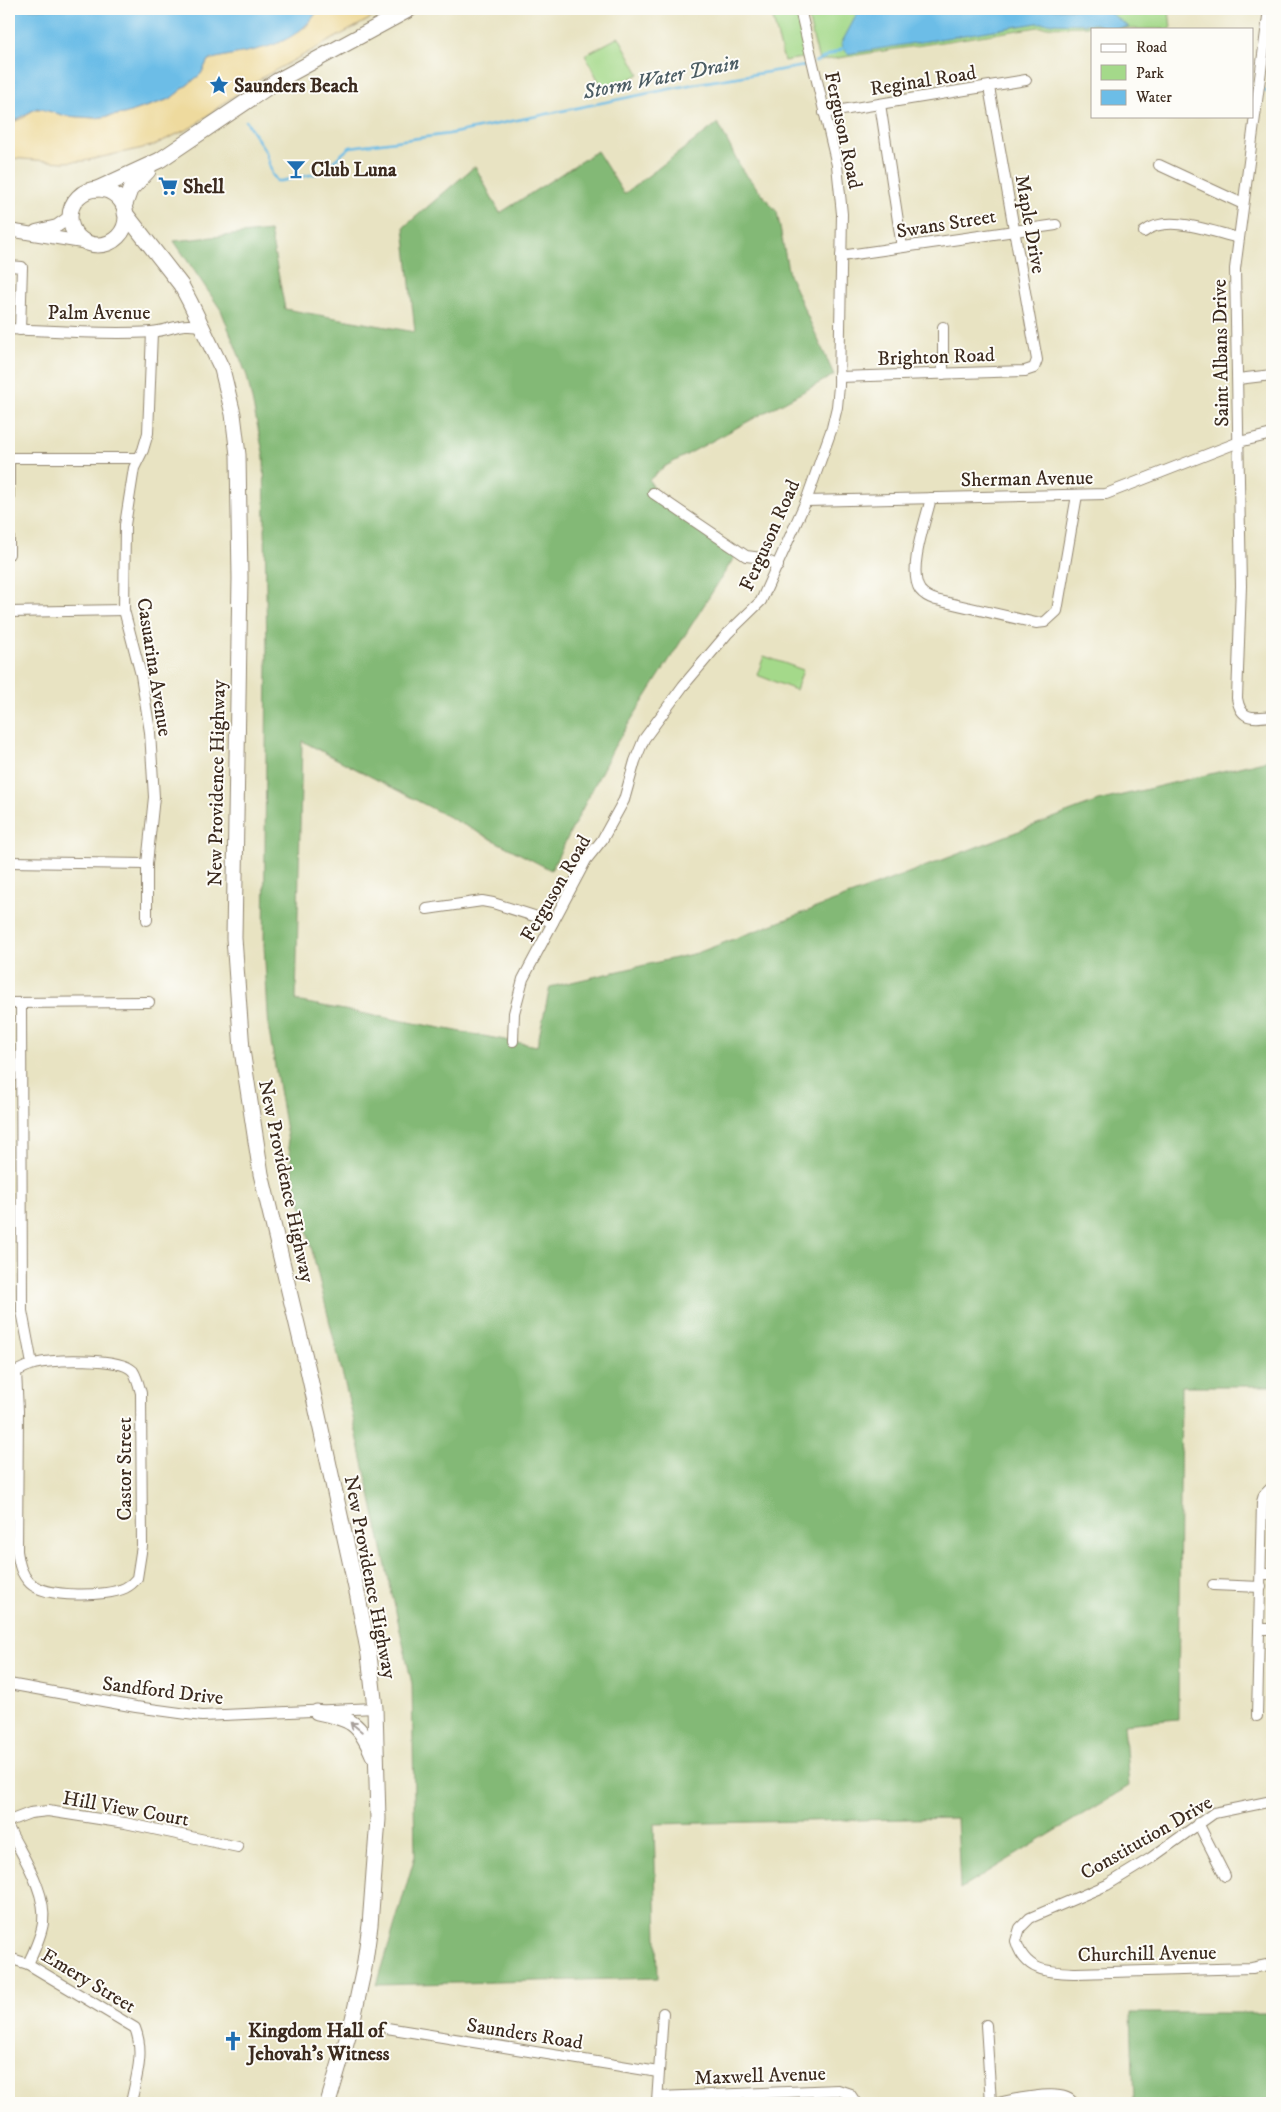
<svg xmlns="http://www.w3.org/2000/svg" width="1281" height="2112" viewBox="0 0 1281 2112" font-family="'IM FELL DW Pica',serif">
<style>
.green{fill:#a4d98a;stroke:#708254}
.forest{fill:#83b976;stroke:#5f724a}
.sand{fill:#eeda9e;stroke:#94825e}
.water{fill:#6cbde7;stroke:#547482}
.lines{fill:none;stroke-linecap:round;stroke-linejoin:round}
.stream{stroke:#6cbde7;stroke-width:2.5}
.minor-casing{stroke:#928670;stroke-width:12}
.major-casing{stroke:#928670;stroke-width:14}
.highway-casing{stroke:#928670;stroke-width:17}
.minor{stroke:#fff;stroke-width:10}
.major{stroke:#fff;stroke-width:12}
.highway{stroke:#fff;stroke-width:15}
.oneway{stroke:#a79f9a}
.labels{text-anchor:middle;stroke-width:4;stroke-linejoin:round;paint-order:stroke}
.street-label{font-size:20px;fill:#3b2a1e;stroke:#fdfcf7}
.poi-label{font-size:20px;font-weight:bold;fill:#3b2a1e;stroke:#fdfcf7;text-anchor:start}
.water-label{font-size:21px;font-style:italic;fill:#4c5d64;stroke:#fdfcf7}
</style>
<rect width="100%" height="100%" fill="#fdfcf7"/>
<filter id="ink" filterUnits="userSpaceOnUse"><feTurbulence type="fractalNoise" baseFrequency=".02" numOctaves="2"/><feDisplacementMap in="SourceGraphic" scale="10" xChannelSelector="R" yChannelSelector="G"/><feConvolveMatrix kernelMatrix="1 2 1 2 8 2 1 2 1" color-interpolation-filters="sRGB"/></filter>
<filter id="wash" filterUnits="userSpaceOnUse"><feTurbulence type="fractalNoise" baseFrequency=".0096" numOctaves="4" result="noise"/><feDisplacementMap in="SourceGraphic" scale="20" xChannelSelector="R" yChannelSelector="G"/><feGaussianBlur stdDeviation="1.12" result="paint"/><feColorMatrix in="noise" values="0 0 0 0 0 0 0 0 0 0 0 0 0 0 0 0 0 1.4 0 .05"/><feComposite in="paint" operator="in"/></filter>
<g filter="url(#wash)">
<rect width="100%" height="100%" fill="#e8e3c2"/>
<g class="green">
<polygon points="796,9 808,57 784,61 772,15"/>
<polygon points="806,9 1169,9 1171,29 1107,29 1097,26 1038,27 819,61"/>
<polygon points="619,37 639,74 605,93 585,55"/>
<polygon points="764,656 803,670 796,690 757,675"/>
</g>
<g class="forest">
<polygon points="718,123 742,170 777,212 789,275 834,375 664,467 649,480 658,495 737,553 614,747 551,870 302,741 296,1001 537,1046 550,987 697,953 1098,801 1272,759 1272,1386 1181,1386 1178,1719 1124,1724 1129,1786 960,1889 957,1818 654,1824 658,1978 377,1985 415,1856 412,1684 352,1413 294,1177 269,1031 264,945 267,658 264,457 247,376 221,310 174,241 270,231 285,309 415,332 404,227 475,166 500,213 597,151 624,194"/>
<polygon points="1131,2013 1272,2013 1272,2103 1134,2103"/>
</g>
<polygon class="sand" points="319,9 388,9 265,76 228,100 192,127 152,146 84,161 63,162 9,158 9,124 25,117 33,109 44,109 66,116 95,118 124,114 170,99 201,74 208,60 306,27"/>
<g class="water">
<path d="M 9,9 L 319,9 C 292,51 251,49 208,60 L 201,74 L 170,99 L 124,114 L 95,118 L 66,116 L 37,108 L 9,124 Z"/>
<polygon points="869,9 1105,9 1129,27 1110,29 1095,24 1038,23 848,54 841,44 858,12"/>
</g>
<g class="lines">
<g class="stream">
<polyline points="815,62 844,48"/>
<polyline points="1261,89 1272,94"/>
<polyline points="246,121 266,152 272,174 277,181 281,181 320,173 350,147 449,134 694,84 811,65"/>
</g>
</g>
</g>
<g filter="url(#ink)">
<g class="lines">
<defs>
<g id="minor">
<path d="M 1269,9 L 1235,269 L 1241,586 L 1237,698 C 1241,721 1253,718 1272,716"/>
<polyline points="880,104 902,247"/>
<polyline points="824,113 1026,80"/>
<polyline points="1159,165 1243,204"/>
<path d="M 1144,232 C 1167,213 1212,232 1239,238"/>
<polyline points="841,256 1056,225"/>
<polyline points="9,266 22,267 20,330"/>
<path d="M 9,329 C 54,331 106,335 151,332 C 174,330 179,321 204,327"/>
<polyline points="943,374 943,327"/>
<polyline points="839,377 1025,371 1034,368 1037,360 989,87"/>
<polyline points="1238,379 1272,375"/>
<polyline points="9,458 137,458"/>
<polyline points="653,493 746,556 762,558 778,566"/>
<path d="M 931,498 C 926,520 907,570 920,590 C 924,595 930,598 936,600 L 1036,623 L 1045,622 L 1057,611 L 1077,495"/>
<polyline points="806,501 1106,494 1239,442 1272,434"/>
<polyline points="9,554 9,458"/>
<polyline points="9,612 124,610"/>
<polyline points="9,862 147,864"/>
<polyline points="427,909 482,901 493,903 553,922"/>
<polyline points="147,920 147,864 154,797 150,732 141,675 124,610 125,525 134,468 143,450 148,433 152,332"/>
<polyline points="9,1003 149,1002"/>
<polyline points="21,1003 22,1311 32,1364"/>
<polyline points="513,1041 514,1013 523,979 586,860 602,840 624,800 635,761 644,739 683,686 727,634 761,601 806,501 832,428 837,407 839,386 842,214 837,165 800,9"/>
<path d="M 9,1373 C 18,1372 25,1366 34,1364 C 53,1359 120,1357 133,1371 C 137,1377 139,1386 141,1393 L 142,1546 L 137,1578 C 134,1582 131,1585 125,1588 C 106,1597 46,1598 30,1583 C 21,1574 19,1564 17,1551 L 18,1411 L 16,1372"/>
<polyline points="1261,1574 1272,1574"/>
<polyline points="1213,1585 1261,1587"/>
<polyline points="1260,1629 1272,1629"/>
<polyline points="9,1684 136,1707 202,1716 375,1708"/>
<polyline points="1257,1716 1262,1502 1264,1495 1272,1487"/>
<path d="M 1272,1801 L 1214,1813 L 1151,1858 L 1107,1885 L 1030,1918 L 1020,1928 L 1016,1941 C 1025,1972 1048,1972 1076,1973 L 1252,1968 L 1272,1964"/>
<polyline points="9,1821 30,1813 48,1811 125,1823 238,1847"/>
<polyline points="1198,1823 1225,1876"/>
<path d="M 9,1829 C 22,1856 47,1891 43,1923 C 41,1937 34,1951 28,1964"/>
<path d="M 9,1958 L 28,1964 L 135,2028 C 145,2053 136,2078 131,2103"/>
<polyline points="986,2025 991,2103"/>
<polyline points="387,2028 658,2072"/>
<polyline points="658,2097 838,2090 850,2094 856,2103"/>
<polyline points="9,2101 13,2103"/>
<polyline points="657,2102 663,2013"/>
<path d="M 998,2103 C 1013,2100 1065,2087 1073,2103"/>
</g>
<g id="major">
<polyline points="9,230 88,243"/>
<polyline points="36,231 57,226 70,217"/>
</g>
<g id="highway">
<polyline points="97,189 160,160 277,81 410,9"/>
<circle cx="98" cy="217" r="28"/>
<polyline points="124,207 130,190 148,171"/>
<polyline points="125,213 181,285 190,302 222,369 233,414 238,455 240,578 234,938 242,1050 261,1174 308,1370 358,1597 369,1655 375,1708 378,1819 370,1925 364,1968 353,2019 328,2103"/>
<path d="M 317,1712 C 351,1719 359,1722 373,1755"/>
</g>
</defs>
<use href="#minor" class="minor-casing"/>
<use href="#major" class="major-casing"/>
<use href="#highway" class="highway-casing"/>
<use href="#minor" class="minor"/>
<use href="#major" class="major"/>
<use href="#highway" class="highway"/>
</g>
<defs><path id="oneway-shaft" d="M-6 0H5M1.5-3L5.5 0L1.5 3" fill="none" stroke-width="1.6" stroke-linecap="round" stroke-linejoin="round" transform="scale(1.25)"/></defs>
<use class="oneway" href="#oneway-shaft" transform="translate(356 1727) rotate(-141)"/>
</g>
<defs>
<symbol id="sight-bare" viewBox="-9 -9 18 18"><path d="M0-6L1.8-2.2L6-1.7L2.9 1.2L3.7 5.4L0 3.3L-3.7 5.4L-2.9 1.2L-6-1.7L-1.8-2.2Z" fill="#1f6fb2" stroke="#fdfcf7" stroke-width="2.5" paint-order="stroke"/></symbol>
<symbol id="bar-bare" viewBox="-9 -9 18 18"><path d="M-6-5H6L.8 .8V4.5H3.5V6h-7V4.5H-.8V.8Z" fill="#1f6fb2" stroke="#fdfcf7" stroke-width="2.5" paint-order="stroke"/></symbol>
<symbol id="supermarket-bare" viewBox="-9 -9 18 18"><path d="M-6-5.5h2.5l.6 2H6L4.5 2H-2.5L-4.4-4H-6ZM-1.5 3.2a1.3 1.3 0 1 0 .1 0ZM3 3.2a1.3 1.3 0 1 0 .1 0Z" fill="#1f6fb2" stroke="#fdfcf7" stroke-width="2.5" paint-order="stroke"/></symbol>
<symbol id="church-bare" viewBox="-9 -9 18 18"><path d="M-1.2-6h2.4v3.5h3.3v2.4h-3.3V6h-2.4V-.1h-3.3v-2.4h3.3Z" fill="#1f6fb2" stroke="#fdfcf7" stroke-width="2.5" paint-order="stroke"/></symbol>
</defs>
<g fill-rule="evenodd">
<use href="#sight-bare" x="205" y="71" width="28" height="28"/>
<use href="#bar-bare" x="282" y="155" width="28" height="28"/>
<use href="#supermarket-bare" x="154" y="172" width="28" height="28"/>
<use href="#church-bare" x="219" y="2027" width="28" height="28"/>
</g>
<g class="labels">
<g class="street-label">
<text transform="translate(923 80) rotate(-9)" y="7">Reginal Road</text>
<text transform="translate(844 130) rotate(78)" y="7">Ferguson Road</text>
<text transform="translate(946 223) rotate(-9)" y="7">Swans Street</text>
<text transform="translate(1031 224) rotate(80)" y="7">Maple Drive</text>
<text x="99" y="319">Palm Avenue</text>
<text transform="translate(1220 353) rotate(-91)" y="7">Saint Albans Drive</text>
<text transform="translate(936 356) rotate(-2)" y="7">Brighton Road</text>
<text transform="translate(1027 478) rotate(-1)" y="7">Sherman Avenue</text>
<text transform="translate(769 535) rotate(-66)" y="7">Ferguson Road</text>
<text transform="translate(155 667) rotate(81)" y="7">Casuarina Avenue</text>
<text transform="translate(216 783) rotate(-89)" y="7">New Providence Highway</text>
<text transform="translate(555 888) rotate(-60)" y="7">Ferguson Road</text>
<text transform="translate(287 1181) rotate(78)" y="7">New Providence Highway</text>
<text transform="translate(124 1469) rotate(-90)" y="7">Castor Street</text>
<text transform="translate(371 1577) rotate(79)" y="7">New Providence Highway</text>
<text transform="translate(163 1690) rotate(7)" y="7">Sandford Drive</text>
<text transform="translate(126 1808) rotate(10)" y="7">Hill View Court</text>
<text transform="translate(1146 1837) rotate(-30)" y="7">Constitution Drive</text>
<text transform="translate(1147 1953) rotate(-1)" y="7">Churchill Avenue</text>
<text transform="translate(89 1980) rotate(31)" y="7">Emery Street</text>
<text transform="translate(525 2033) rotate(9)" y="7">Saunders Road</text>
<text transform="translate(760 2075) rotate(-2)" y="7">Maxwell Avenue</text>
</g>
<g class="poi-label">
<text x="234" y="92">Saunders Beach</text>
<text x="311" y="176">Club Luna</text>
<text x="183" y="193">Shell</text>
<text x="248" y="2037">Kingdom Hall of<tspan x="248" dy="23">Jehovah’s Witness</tspan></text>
</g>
<g class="water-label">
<text transform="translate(661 77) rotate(-11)" y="7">Storm Water Drain</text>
</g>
</g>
<rect width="1281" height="2112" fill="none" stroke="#fdfcf7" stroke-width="30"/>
<rect x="1091" y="28" width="162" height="90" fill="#fdfcf7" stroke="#afa8a0"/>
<rect x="1101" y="44" width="25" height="8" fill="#ffffff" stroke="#afa8a0"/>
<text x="1136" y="52" font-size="15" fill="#3b2a1e">Road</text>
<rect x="1101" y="65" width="25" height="15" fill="#a4d98a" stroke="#afa8a0"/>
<text x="1136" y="78" font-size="15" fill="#3b2a1e">Park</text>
<rect x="1101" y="90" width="25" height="15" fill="#6cbde7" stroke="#afa8a0"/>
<text x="1136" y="102" font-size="15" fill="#3b2a1e">Water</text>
</svg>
